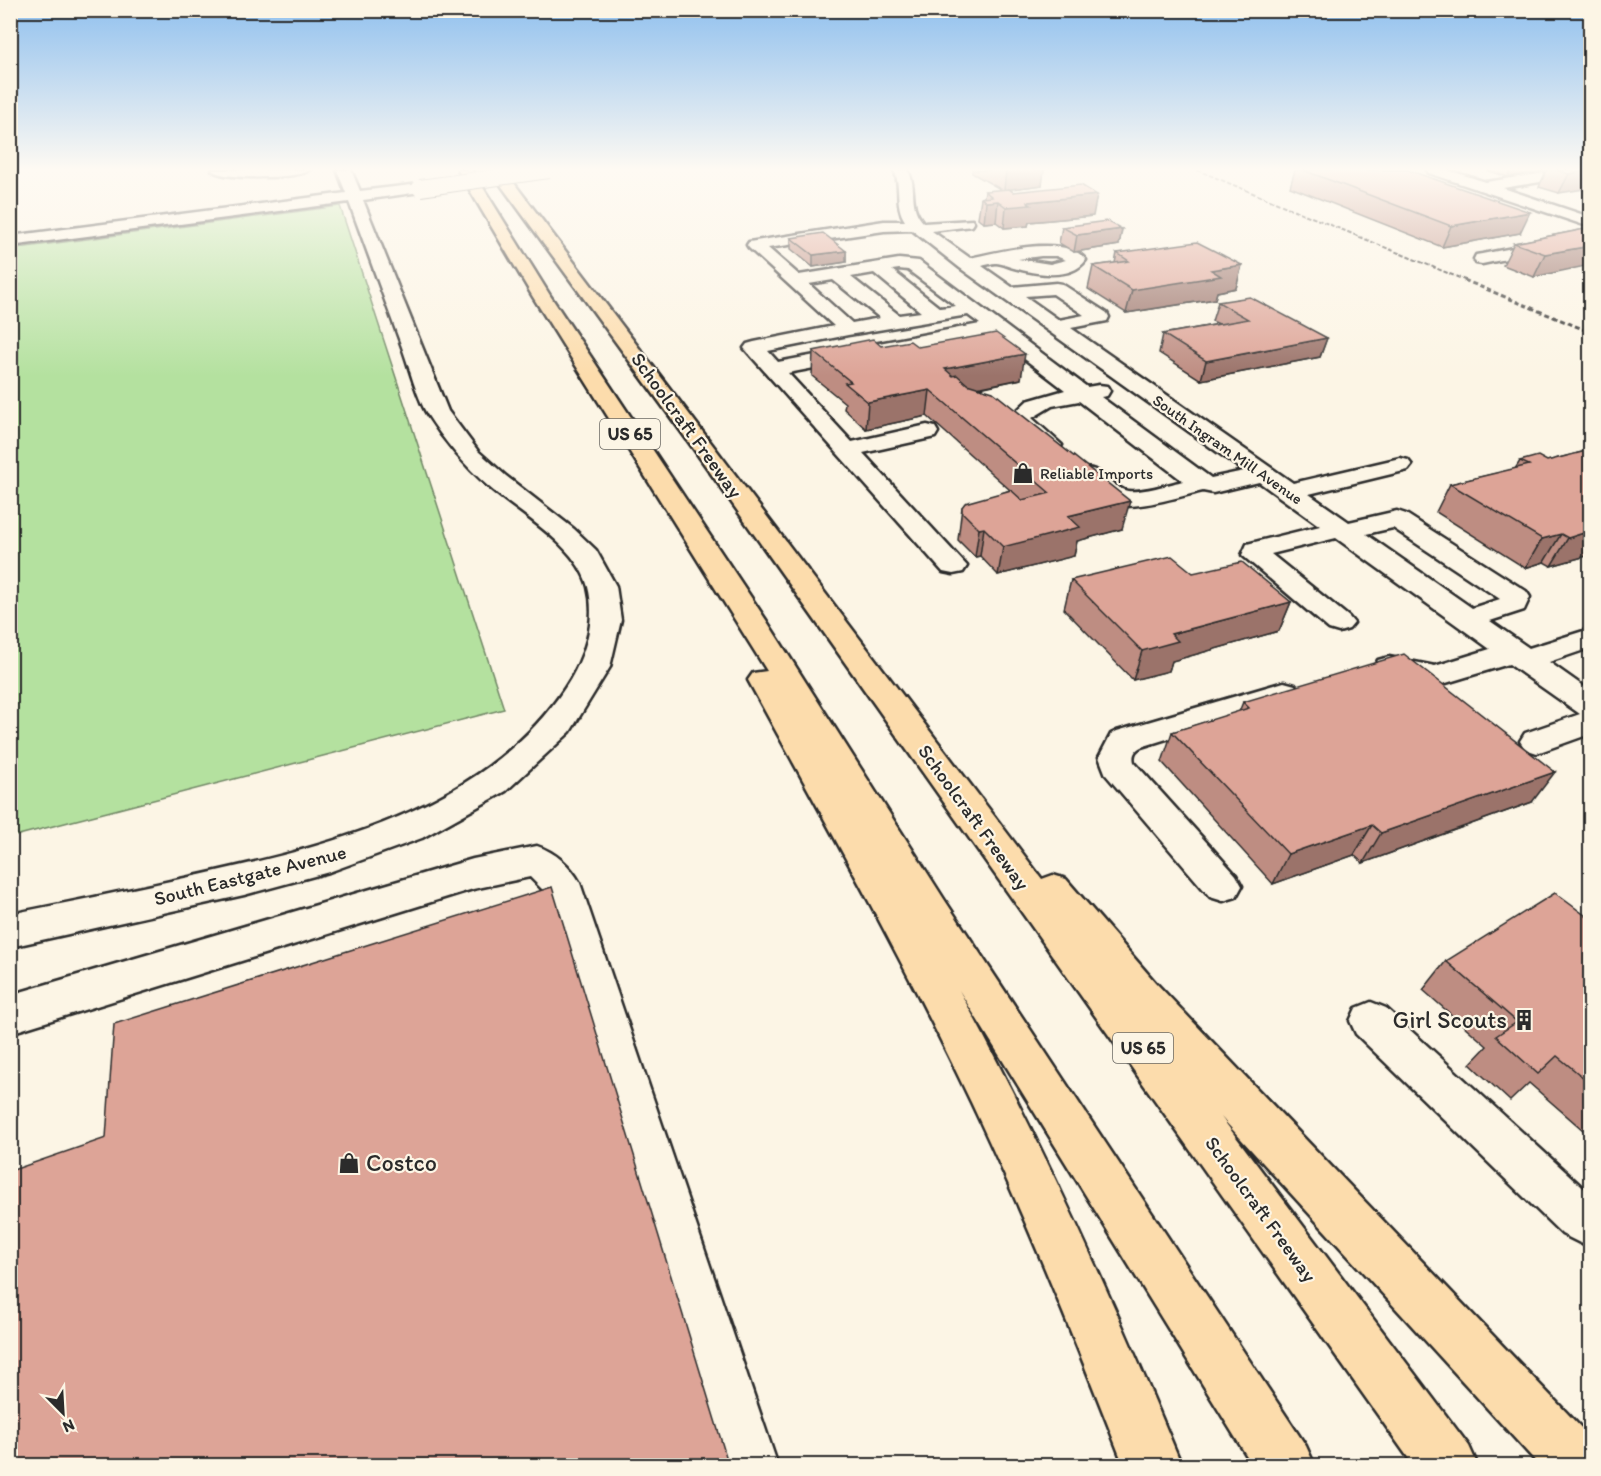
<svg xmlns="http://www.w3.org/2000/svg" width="1601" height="1476" viewBox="0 0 1601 1476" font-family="Itim,sans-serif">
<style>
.green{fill:#b4e19f;stroke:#708665;stroke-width:1.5}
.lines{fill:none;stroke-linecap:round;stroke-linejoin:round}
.minor-casing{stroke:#2b2b2b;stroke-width:5}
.highway-casing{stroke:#2b2b2b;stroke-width:5}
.minor{fill:#fcf5e5;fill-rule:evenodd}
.highway{fill:#fcdcac;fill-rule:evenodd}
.rail-far1{stroke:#2b2b2b;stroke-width:2;stroke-dasharray:4.5 2;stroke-linecap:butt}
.rail{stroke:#2b2b2b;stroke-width:3;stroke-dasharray:5 3;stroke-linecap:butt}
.minor-bridge-casing{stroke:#2b2b2b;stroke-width:18;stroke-linecap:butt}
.minor-bridge{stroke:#fcf5e5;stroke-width:16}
.wall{fill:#be8d82;stroke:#2b2b2b;stroke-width:1.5}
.shaded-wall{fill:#9b736a;stroke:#2b2b2b;stroke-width:1.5}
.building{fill:#dda497;stroke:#2b2b2b;stroke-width:1.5}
.labels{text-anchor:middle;stroke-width:4.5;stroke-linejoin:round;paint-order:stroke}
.far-street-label{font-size:16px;fill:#2b2b2b;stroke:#fcf5e5}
.far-poi-label{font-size:16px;fill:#2b2b2b;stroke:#fcf5e5;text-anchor:start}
.shield{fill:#fcf5e5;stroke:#6a6863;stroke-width:1.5}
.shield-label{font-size:18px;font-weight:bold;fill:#2b2b2b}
.street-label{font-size:20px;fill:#2b2b2b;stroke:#fcf5e5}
.near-poi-label{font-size:24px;fill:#2b2b2b;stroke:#fcf5e5;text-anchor:end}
</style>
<rect width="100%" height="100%" fill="#fcf5e5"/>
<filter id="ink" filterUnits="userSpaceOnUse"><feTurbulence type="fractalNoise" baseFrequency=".0167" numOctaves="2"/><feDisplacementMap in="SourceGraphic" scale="12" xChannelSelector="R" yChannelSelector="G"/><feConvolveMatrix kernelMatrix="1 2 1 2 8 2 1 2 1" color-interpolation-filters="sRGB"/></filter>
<g filter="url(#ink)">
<polygon class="green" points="340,206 504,709 11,837 11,249"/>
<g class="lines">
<defs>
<g id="minor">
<path d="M 212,170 L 309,170 C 300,179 221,180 212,170 Z"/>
<path d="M 337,170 L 351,170 L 360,191 L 420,184 L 427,188 L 420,192 L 363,200 L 448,411 L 478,451 L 506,476 L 574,529 L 596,550 L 616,586 L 621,620 L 610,667 L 570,732 L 506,791 L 422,838 L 329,872 L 244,895 L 10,947 L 10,914 C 67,903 123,891 180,879 C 318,849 482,813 565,688 C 584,660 597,622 588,587 C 577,545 520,514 489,487 C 465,466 444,441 427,414 C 416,395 410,369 402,347 C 384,299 367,250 349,202 L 10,246 L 10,236 L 346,193 Z"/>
<path d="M 894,170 L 908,170 C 918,190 907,205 924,223 L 972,220 L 974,223 L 972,226 L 932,231 L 970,258 C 999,252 1066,233 1086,260 C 1071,281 1036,274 1014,268 C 1009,267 1002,263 996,263 C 992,263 986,265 982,266 L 1012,287 L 1056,283 L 1062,284 L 1107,313 L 1109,317 L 1107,321 L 1071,328 L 1293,483 L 1400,458 L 1408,460 L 1412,465 L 1408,470 L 1309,494 L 1349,522 L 1397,511 L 1406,514 L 1526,591 L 1530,597 L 1524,610 L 1490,621 L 1529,648 L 1590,629 L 1590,648 L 1549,662 L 1590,691 L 1590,734 L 1537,753 L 1525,749 L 1520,741 L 1525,733 L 1580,714 L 1509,664 L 1436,686 L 1378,674 L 1374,667 L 1378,660 L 1389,657 L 1435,666 L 1490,649 L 1336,538 L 1271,554 L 1349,617 L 1354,623 L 1349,629 L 1339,632 L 1329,629 L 1242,555 L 1247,544 L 1320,526 L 1259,482 L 1213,493 L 1203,491 C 1181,496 1129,513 1109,503 C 1099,497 1089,487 1079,479 L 1076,474 L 1079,469 C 1101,464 1106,482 1124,490 C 1136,495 1170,484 1183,481 L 1079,401 L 1052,406 L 1032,418 L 1062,445 L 1058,450 C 1040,454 1018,434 1008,419 L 1027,401 L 1065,390 L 992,334 L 788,373 L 852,442 L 927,425 L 935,427 L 938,432 L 935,437 L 863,453 L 967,566 L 963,572 L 953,574 L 943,572 L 744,348 L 747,344 L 754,342 L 834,326 L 749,248 L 747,245 L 749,242 L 884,221 L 905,221 C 894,204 902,187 894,170 ZM 912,230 L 960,268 L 1244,471 L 1211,478 L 1101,397 L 1107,396 L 1110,391 L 1107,386 L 1099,385 L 1087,387 L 919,261 L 899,259 L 799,275 L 768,248 L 884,231 ZM 1041,256 L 1056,256 L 1066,260 L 1050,264 L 1018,259 ZM 899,269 L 908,270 L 956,306 L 940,308 L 892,270 ZM 874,273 L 921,312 L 899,315 L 851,277 ZM 833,280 L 880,318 L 852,323 L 809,284 ZM 1053,294 L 1084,315 L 1059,320 L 1025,296 ZM 968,315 L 980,324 L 778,362 L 768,351 L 848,335 ZM 1393,528 L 1500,599 L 1472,608 L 1366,534 Z"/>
<polygon points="1427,170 1447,170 1486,182 1564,170 1590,170 1589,174 1503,188 1590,217 1590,227 1429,173"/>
<polygon points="1553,240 1561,245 1559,248 1482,264 1476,263 1474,259 1476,255 1482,254"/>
<path d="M 1284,682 L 1295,685 L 1300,692 L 1295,699 L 1141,747 C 1135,750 1132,755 1134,762 L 1236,875 L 1242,886 L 1236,897 L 1223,901 L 1210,897 L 1106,775 L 1099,757 L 1111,734 L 1117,731 Z"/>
<path d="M 537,846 C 555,852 571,866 580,883 L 778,1466 L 720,1466 L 544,891 L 530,877 L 473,889 L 10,1033 L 10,995 L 473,859 Z"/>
<polygon points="1371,1002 1386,1008 1590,1194 1590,1248 1562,1234 1356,1034 1350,1021 1356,1008"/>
</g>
<g id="highway">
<path d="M 458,170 L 472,170 L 551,297 L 766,620 L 944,899 L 1306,1446 L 1315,1466 L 1253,1466 L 959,990 C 1043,1144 1115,1304 1182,1466 L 1124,1466 C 1071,1330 1017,1195 953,1065 C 889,934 818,808 748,680 L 753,673 L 767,671 L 533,297 Z"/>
<polygon points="490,170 504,170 1042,879 1053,875 1066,879 1155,982 1590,1437 1590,1466 1540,1466 1221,1117 1469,1446 1478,1466 1414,1466 688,441"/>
</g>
</defs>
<use href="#minor" class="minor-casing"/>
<use href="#highway" class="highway-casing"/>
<use href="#minor" class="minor"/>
<use href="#highway" class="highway"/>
<polyline class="rail-far1" points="1197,170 1467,281"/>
<polyline class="rail" points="1464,280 1590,332"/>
<defs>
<polyline id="minor-bridge" points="420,188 549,170"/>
</defs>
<use href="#minor-bridge" class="minor-bridge-casing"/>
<use href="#minor-bridge" class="minor-bridge"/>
</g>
<g class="wall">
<polygon points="972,170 1044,170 1042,185 1010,189 1013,192 1093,216 1029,222 1028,226 1004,228 996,222 984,223 978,218 981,198 984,197 985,191 1002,190 972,173"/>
<polygon points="1295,170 1408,170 1520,233 1442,247 1290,187"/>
<polygon points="1486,170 1590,170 1559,193 1539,187 1546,171 1508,177"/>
<polygon points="1062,227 1122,229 1119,245 1074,252 1059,243"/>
<polygon points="1590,228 1534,277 1503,265 1514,243"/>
<polygon points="791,238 846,251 846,262 813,267 791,249"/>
<polygon points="1117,253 1242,265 1236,288 1217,292 1215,299 1126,313 1088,289 1093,266 1115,263"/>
<polygon points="1218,302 1327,338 1320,357 1201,380 1159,353 1163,334 1219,324 1212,321"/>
<polygon points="881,346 1021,379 980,388 1122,529 1077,541 1074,556 998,575 980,556 975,557 958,540 962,507 1010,490 927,416 866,429 844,409 845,403 812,376 813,351"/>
<polygon points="1590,450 1590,555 1551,566 1544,562 1525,568 1436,512 1450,484 1515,469 1520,461 1547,461"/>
<polygon points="1193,573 1291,602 1279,631 1172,661 1169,671 1133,680 1064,609 1071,580"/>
<polygon points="1243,702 1532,802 1363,863 1354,855 1273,884 1162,762 1172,732 1239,712"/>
<polygon points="1590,919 1590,1136 1529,1083 1510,1101 1470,1064 1487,1046 1423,990 1446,961"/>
</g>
<g class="shaded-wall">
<polygon points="1006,170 1044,170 1042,185 1004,190"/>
<polygon points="1511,170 1547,170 1546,171 1508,177"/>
<polygon points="1590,170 1590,188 1559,193 1569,174"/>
<polygon points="1097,195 1093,216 1029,222 1028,226 1004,228 1006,207 1027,202"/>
<polygon points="998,201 996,222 984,223 986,202"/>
<polygon points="1530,212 1520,233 1442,247 1451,226"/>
<polygon points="1122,229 1119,245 1074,252 1077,235"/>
<polygon points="1590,246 1590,265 1534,277 1545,254"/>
<polygon points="846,251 846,262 813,267 813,255"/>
<polygon points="1242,265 1236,288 1217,292 1215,299 1126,313 1132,290 1211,270"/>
<polygon points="1327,338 1320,357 1201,380 1206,361"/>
<polygon points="1025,354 1021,379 942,395 945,369"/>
<polygon points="930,390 927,416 866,429 868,402"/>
<polygon points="1130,501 1122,529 1077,541 1074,556 998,575 1003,547 1068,516"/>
<polygon points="984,528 980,556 975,557 979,529"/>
<polygon points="1590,531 1590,555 1551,566 1568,538"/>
<polygon points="1561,534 1544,562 1525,568 1542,539"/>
<polygon points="1291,602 1279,631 1172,661 1169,671 1133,680 1142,651 1171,634"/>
<polygon points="1555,772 1532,802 1363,863 1381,833"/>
<polygon points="1372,825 1354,855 1273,884 1288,854"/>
</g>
<g class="building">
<polygon points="1303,170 1408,170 1530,212 1451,226"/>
<polygon points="1557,170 1590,170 1569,174"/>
<polygon points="1081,185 1097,195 1027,202 1031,205 1006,207 998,201 986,202 981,198 992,197 985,191 1009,189 1013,192"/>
<polygon points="1107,221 1122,229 1077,235 1062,227"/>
<polygon points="1590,228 1590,246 1545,254 1514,243"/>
<polygon points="823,233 846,251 813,255 791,238"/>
<polygon points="1197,242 1242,265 1211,270 1221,276 1132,290 1093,266 1129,261 1117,253"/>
<polygon points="1250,297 1327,338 1206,361 1163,334 1248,319 1218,302"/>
<polygon points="996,333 1025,354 945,369 953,376 957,375 967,384 993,392 1130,501 1068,516 1080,527 1003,547 984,528 979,529 962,512 962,507 965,503 1011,490 1022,500 1050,493 930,390 868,402 845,383 851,382 813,351 873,339 881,346 910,341 918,347"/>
<polygon points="1590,450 1590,531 1568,538 1561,534 1542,539 1450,484 1529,465 1520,461 1538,456 1547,461"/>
<polygon points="1172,556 1193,573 1242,562 1291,602 1171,634 1178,641 1142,651 1071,580"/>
<polygon points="1404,654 1555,772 1381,833 1372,825 1288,854 1172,732 1249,708 1243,702"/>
<polygon points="552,887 729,1466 10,1466 10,1171 106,1138 114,1024"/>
<polygon points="1555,893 1590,919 1590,1083 1557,1056 1538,1074 1496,1036 1517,1022 1446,961"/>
</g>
</g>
<linearGradient id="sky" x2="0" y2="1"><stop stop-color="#90c0ee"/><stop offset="0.45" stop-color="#fefaf3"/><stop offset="1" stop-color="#fefaf3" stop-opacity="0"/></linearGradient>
<rect width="1601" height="376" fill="url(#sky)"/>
<defs>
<symbol id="shop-bare" viewBox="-9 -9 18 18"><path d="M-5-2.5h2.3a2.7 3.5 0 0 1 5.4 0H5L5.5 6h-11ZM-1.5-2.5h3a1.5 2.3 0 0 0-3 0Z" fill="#2b2b2b" stroke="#fcf5e5" stroke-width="2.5" paint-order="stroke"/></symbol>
<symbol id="building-bare" viewBox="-9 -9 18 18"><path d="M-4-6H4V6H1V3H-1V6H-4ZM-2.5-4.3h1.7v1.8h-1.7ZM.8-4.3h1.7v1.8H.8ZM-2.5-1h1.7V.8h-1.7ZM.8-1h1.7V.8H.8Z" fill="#2b2b2b" stroke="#fcf5e5" stroke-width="2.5" paint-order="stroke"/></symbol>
</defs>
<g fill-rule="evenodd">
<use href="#shop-bare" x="1008" y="458" width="30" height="30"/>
<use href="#building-bare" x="1509" y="1005" width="30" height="30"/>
<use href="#shop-bare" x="334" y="1148" width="30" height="30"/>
</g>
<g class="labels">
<g class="far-street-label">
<text transform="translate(1228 449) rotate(35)" y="6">South Ingram Mill Avenue</text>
</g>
<g class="far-poi-label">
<text x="1040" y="479">Reliable Imports</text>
</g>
<g class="shield">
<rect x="600" y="419" width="60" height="30" rx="4.5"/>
<rect x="1113" y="1033" width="60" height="30" rx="4.5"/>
</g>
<g class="shield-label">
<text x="630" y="440">US 65</text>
<text x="1143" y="1054">US 65</text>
</g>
<g class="street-label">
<text transform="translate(687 425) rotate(54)" y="7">Schoolcraft Freeway</text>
<text transform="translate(974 817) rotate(54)" y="7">Schoolcraft Freeway</text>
<text transform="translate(250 875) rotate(-14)" y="7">South Eastgate Avenue</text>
<text transform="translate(1261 1209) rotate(54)" y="7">Schoolcraft Freeway</text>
</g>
<g class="near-poi-label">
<text x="1507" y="1028">Girl Scouts</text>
<text x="366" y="1171" text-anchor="start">Costco</text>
</g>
</g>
<rect width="1601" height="1476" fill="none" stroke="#fcf5e5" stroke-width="36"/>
<rect x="18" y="18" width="1565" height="1440" fill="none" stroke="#2b2b2b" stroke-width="2" filter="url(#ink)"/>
<g transform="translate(63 1413) rotate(156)" stroke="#fcf5e5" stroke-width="4.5" paint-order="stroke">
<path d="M0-4.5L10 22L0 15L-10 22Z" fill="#2b2b2b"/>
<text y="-9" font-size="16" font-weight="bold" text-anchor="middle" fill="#2b2b2b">N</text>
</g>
</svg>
